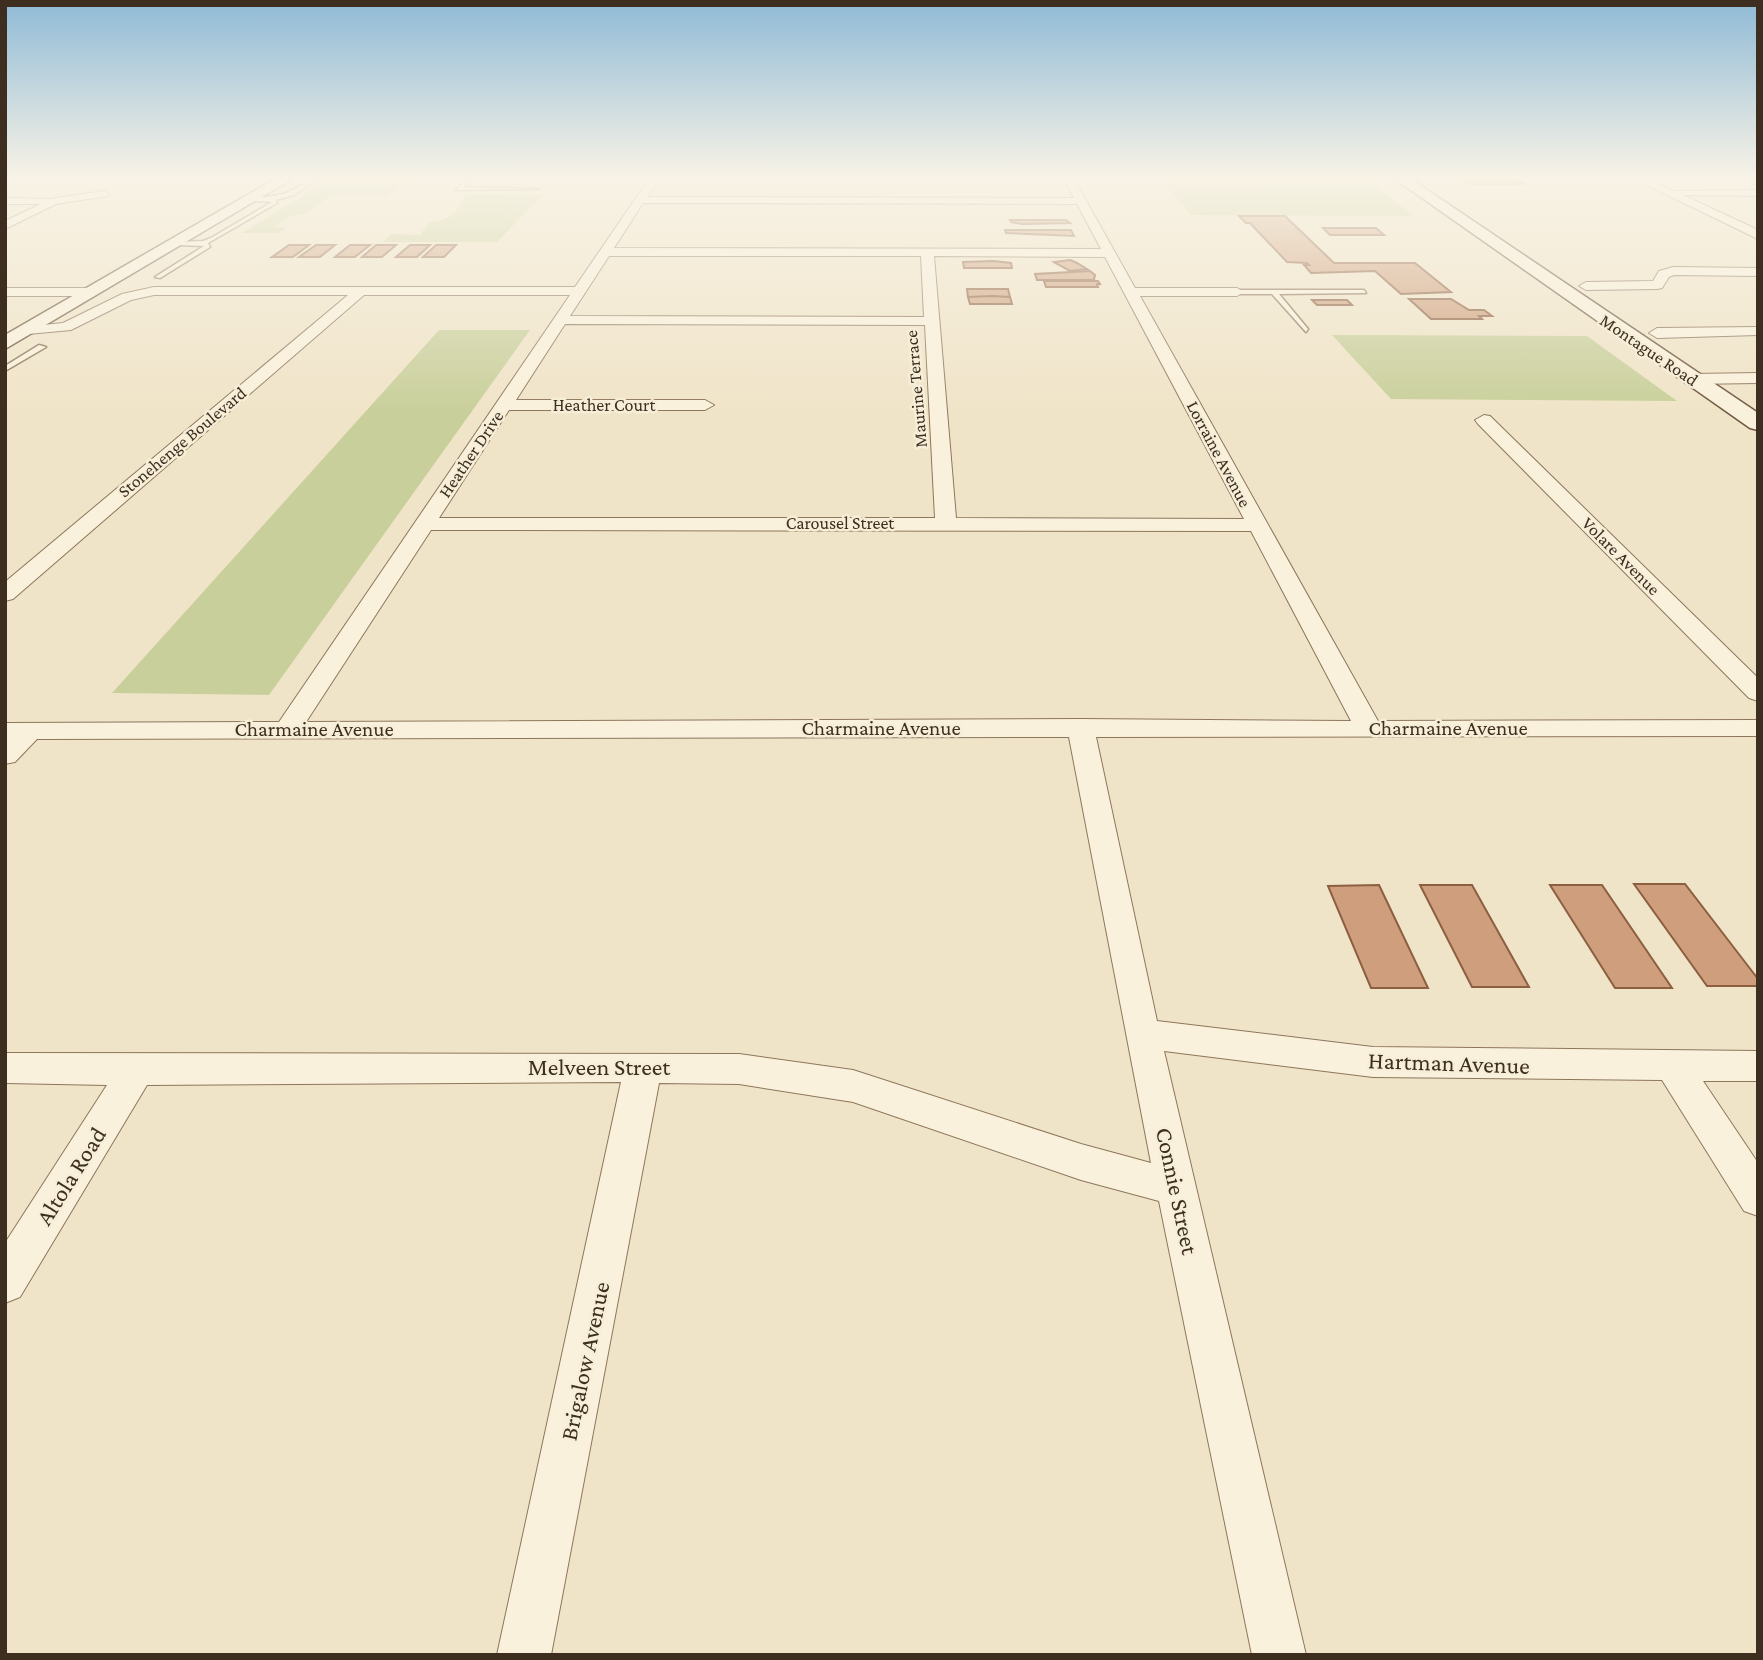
<svg xmlns="http://www.w3.org/2000/svg" width="1763" height="1660" viewBox="0 0 1763 1660" font-family="'Crimson Pro',serif">
<style>
.green{fill:#c9cf9b}
.building{fill:#cf9f7d;stroke:#8d5f41;stroke-width:2}
.lines{fill:none;stroke-linecap:round;stroke-linejoin:round}
.lane-casing{stroke:#8d765c;stroke-width:3}
.street-casing{stroke:#8d765c;stroke-width:2}
.secondary-casing{stroke:#6f573f;stroke-width:3}
.lane{fill:#faf1dc;fill-rule:evenodd}
.street{fill:#faf1dc;fill-rule:evenodd}
.secondary{fill:#faf1dc;fill-rule:evenodd}
.labels{text-anchor:middle;stroke-width:5;stroke-linejoin:round;paint-order:stroke}
.far-street-label{font-size:18px;fill:#3d2e20;stroke:#f7eed8}
.street-label{font-size:21px;fill:#3d2e20;stroke:#f7eed8}
.near-street-label{font-size:24px;fill:#3d2e20;stroke:#f7eed8}
</style>
<rect width="100%" height="100%" fill="#f0e4c8"/>
<g class="green">
<polygon points="330,179 412,179 387,196 330,196 306,214 293,215 273,227 286,228 278,233 242,233"/>
<polygon points="1161,179 1367,179 1413,216 1191,215"/>
<path d="M 465,194 L 543,195 L 497,242 L 382,242 L 392,234 L 420,235 L 429,222 C 447,222 461,211 465,194 Z"/>
<polygon points="439,330 530,330 269,695 112,693"/>
<polygon points="1332,335 1587,336 1677,401 1391,399"/>
</g>
<g class="building">
<polygon points="1462,179 1514,179 1523,184 1470,184"/>
<polygon points="1239,216 1285,216 1334,263 1415,263 1451,292 1401,294 1375,271 1311,273 1304,265 1309,265 1307,263 1287,262 1250,223 1246,223"/>
<polygon points="1010,220 1066,220 1070,223 1022,224 1011,222"/>
<polygon points="1323,228 1376,228 1384,235 1330,235"/>
<polygon points="1005,230 1071,230 1074,236 1006,233"/>
<polygon points="289,245 309,245 293,257 272,257"/>
<polygon points="316,245 335,245 320,257 299,257"/>
<polygon points="350,245 370,245 355,257 335,257"/>
<polygon points="376,245 396,245 382,257 362,257"/>
<polygon points="410,245 430,245 417,257 396,257"/>
<polygon points="436,245 456,245 444,257 423,257"/>
<polygon points="1070,260 1077,263 1087,269 1070,271 1054,262"/>
<polygon points="994,261 1011,263 1012,268 964,268 963,262"/>
<polygon points="1090,271 1095,275 1094,280 1037,280 1035,274"/>
<polygon points="1044,281 1098,281 1100,284 1097,284 1098,287 1046,287"/>
<polygon points="967,289 1008,289 1010,297 968,297"/>
<polygon points="993,296 1010,297 1012,304 970,304 968,297"/>
<polygon points="1409,299 1451,299 1469,310 1484,310 1492,316 1479,316 1482,319 1431,319"/>
<polygon points="1312,300 1347,300 1352,305 1317,305"/>
<polygon points="1634,884 1685,884 1758,979 1758,986 1707,986"/>
<polygon points="1379,885 1428,988 1371,988 1328,886"/>
<polygon points="1420,885 1472,885 1529,987 1472,987"/>
<polygon points="1550,885 1602,885 1672,988 1615,988"/>
</g>
<g class="lines">
<defs>
<g id="lane">
<path d="M 311,179 L 317,179 L 294,195 L 276,200 L 277,203 L 208,243 L 210,247 L 160,278 L 155,277 L 204,246 L 176,245 L 174,242 L 203,241 L 211,238 L 272,202 L 252,201 L 250,198 C 280,196 286,196 311,179 Z"/>
<polygon points="468,179 474,179 463,187 539,189 456,190"/>
<polygon points="1364,290 1366,293 1279,294 1308,329 1306,332 1272,294 1237,294 1234,292 1237,290"/>
<polygon points="39,345 46,347 5,371 5,366"/>
</g>
<g id="street">
<path d="M 649,179 L 659,179 L 648,197 L 1074,198 L 1064,179 L 1074,179 L 1135,288 L 1237,288 L 1244,292 L 1237,296 L 1140,296 L 1378,721 L 1758,720 L 1758,736 L 1096,737 L 1157,1021 L 1373,1047 L 1758,1051 L 1758,1081 L 1703,1081 L 1758,1163 L 1758,1216 L 1744,1211 L 1662,1080 L 1373,1077 L 1164,1051 L 1306,1655 L 1252,1655 L 1159,1201 L 1081,1180 L 853,1102 L 739,1084 L 659,1083 L 551,1655 L 497,1655 L 621,1082 L 147,1085 L 20,1297 L 5,1303 L 5,1243 L 107,1085 L 5,1083 L 5,1053 L 739,1054 L 853,1070 L 1081,1144 L 1151,1163 L 1069,737 L 37,739 L 15,762 L 5,764 L 5,723 L 279,722 L 570,295 L 364,295 L 13,599 L 5,601 L 5,582 L 348,295 L 154,295 L 131,300 L 71,330 L 28,334 L 23,333 L 21,330 L 23,327 L 63,323 L 122,294 L 154,287 L 575,287 ZM 643,203 L 1077,204 L 1101,249 L 614,248 ZM 609,256 L 921,256 L 924,317 L 570,316 ZM 934,256 L 1105,257 L 1244,519 L 956,518 ZM 565,324 L 925,325 L 935,518 L 439,518 L 509,410 L 705,410 L 714,405 L 705,400 L 516,400 ZM 431,530 L 1251,531 L 1351,721 L 1080,719 L 306,722 Z"/>
<polygon points="1634,179 1648,179 1673,191 1758,190 1758,196 1683,195 1758,230 1758,239"/>
<polygon points="104,191 109,194 108,196 56,204 5,229 5,221 41,204 5,204 5,198 49,199"/>
<polygon points="1673,267 1758,268 1758,276 1674,275 1669,277 1662,288 1657,289 1586,290 1579,286 1586,282 1653,281 1659,271"/>
<polygon points="5,288 93,288 100,292 93,296 5,296"/>
<polygon points="1758,327 1758,335 1657,338 1649,333 1657,328"/>
<polygon points="1758,373 1758,383 1691,384 1683,379 1691,374"/>
<polygon points="1484,415 1490,416 1758,678 1758,701 1749,698 1478,424 1475,420"/>
</g>
<g id="secondary">
<polygon points="275,179 292,179 5,349 5,335"/>
<polygon points="1395,179 1411,179 1758,413 1758,430 1750,428"/>
</g>
</defs>
<use href="#lane" class="lane-casing"/>
<use href="#street" class="street-casing"/>
<use href="#secondary" class="secondary-casing"/>
<use href="#lane" class="lane"/>
<use href="#street" class="street"/>
<use href="#secondary" class="secondary"/>
</g>
<linearGradient id="sky" x2="0" y2="1"><stop stop-color="#8fbad6"/><stop offset="0.43" stop-color="#f8f3e6"/><stop offset="1" stop-color="#f8f3e6" stop-opacity="0"/></linearGradient>
<rect width="1763" height="412" fill="url(#sky)"/>
<g class="labels">
<g class="far-street-label">
<text transform="translate(1649 350) rotate(34)" y="6">Montague Road</text>
<text transform="translate(916 389) rotate(-95)" y="6">Maurine Terrace</text>
<text x="604" y="411">Heather Court</text>
<text transform="translate(182 442) rotate(-40)" y="6">Stonehenge Boulevard</text>
<text transform="translate(471 454) rotate(-56)" y="6">Heather Drive</text>
<text transform="translate(1219 454) rotate(62)" y="6">Lorraine Avenue</text>
<text x="840" y="529">Carousel Street</text>
<text transform="translate(1621 556) rotate(45)" y="6">Volare Avenue</text>
</g>
<g class="street-label">
<text x="881" y="735">Charmaine Avenue</text>
<text x="1448" y="735">Charmaine Avenue</text>
<text x="314" y="736">Charmaine Avenue</text>
</g>
<g class="near-street-label">
<text transform="translate(1449 1063) rotate(2)" y="8">Hartman Avenue</text>
<text x="599" y="1075">Melveen Street</text>
<text transform="translate(71 1176) rotate(-58)" y="8">Altola Road</text>
<text transform="translate(1177 1191) rotate(78)" y="8">Connie Street</text>
<text transform="translate(585 1361) rotate(-78)" y="8">Brigalow Avenue</text>
</g>
</g>
<rect width="1763" height="1660" fill="none" stroke="#3d2e20" stroke-width="14"/>
</svg>
